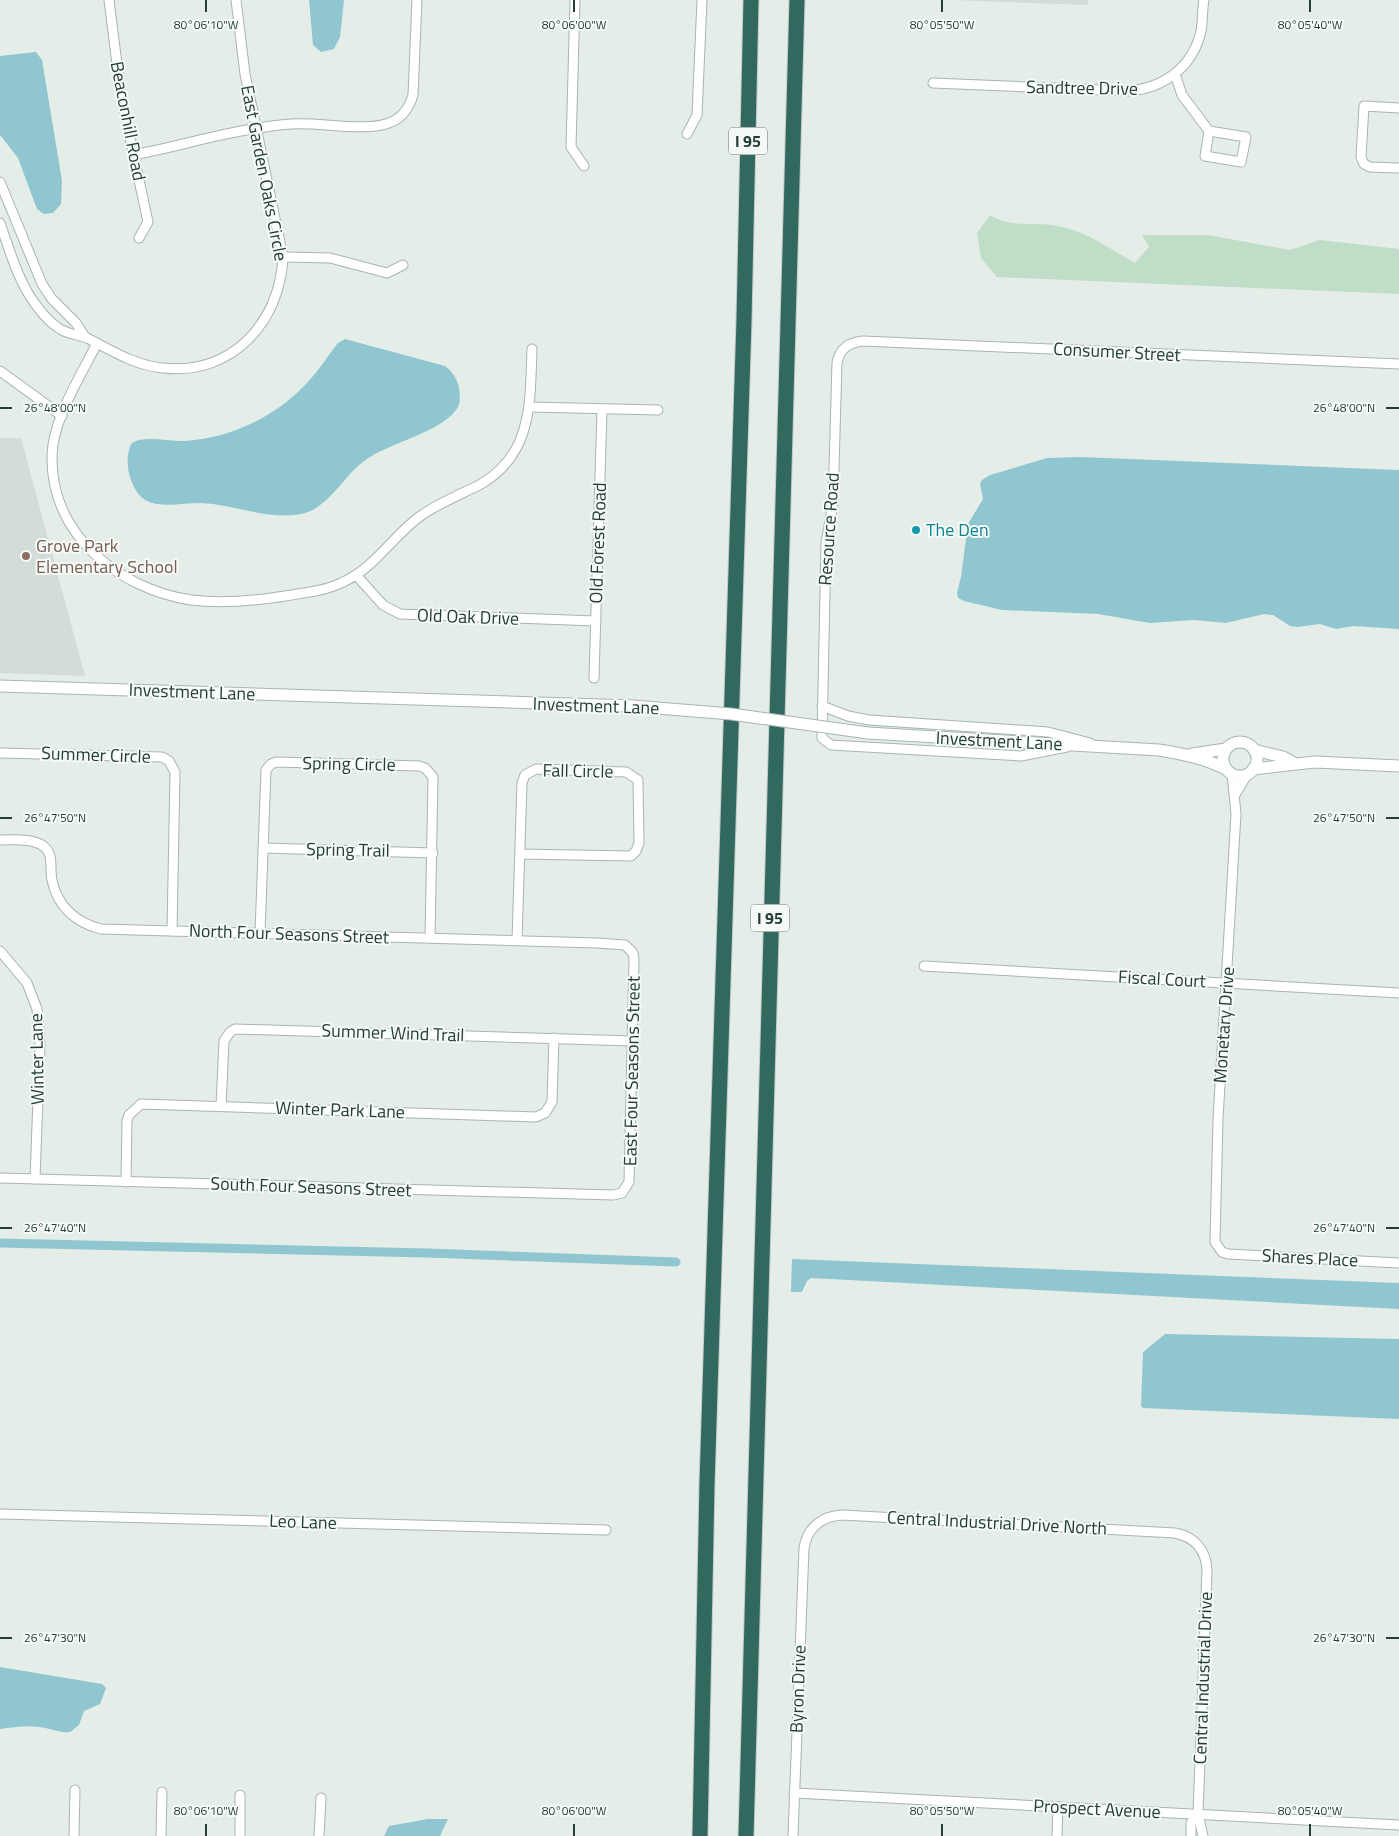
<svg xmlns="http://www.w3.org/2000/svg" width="1399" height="1836" viewBox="0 0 1399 1836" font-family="'Titillium Web',sans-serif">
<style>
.built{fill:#d3ddd8}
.green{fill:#bfddc7}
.water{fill:#8fc6cf}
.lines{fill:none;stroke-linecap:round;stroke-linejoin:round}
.canal{stroke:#8fc6cf;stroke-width:9}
.minor-casing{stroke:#a7b5b0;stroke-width:11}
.tertiary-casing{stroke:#a7b5b0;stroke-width:13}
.motorway-casing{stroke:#c2c9c7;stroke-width:17}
.minor{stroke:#fff;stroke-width:9}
.tertiary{stroke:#fff;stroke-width:11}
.motorway{stroke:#31695e;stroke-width:15}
.tertiary-bridge-casing{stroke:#a7b5b0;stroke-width:13;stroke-linecap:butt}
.tertiary-bridge{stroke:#fff;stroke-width:11}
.ticks{fill:none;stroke:#243e37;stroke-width:2}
.culture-dot{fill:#0f9aa8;stroke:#f5faf7;stroke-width:2}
.education-dot{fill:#8d6e63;stroke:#f5faf7;stroke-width:2}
.labels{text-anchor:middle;stroke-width:4;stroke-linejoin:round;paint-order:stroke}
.shield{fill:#f5faf7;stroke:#637671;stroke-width:1}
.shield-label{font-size:16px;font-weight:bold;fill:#243e37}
.street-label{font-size:18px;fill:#243e37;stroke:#f5faf7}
.culture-label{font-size:18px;fill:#0d838f;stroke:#f5faf7;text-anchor:start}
.education-label{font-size:18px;fill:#785e54;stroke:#f5faf7;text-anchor:start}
.ticks-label{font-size:12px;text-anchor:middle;fill:#243e37;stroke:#f5faf7;stroke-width:4;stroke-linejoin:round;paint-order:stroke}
</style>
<rect width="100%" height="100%" fill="#e5ede9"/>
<g class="built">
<polygon points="949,0 1088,0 1088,5"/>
<polygon points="0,438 21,438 85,676 0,673"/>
</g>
<path class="green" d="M 990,215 C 1013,229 1033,221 1058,226 C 1086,231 1110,249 1135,263 L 1149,247 L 1142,235 L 1208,235 L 1290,250 L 1320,240 L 1399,249 L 1399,294 L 997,277 L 981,258 L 977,233 Z"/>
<g class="water">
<polygon points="309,0 344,0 340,37 334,49 321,52 313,45"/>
<polygon points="36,52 42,60 62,181 61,204 53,213 44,214 37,209 18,158 0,135 0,56"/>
<path d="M 345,339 L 445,366 C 453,372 457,379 459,388 C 460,395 461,404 456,410 C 439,433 388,443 364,461 C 344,476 329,506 305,513 C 271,522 235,504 200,503 C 184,503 161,508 147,501 C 130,492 122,459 132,443 C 145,435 169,442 185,441 C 229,438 271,419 302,388 C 316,375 326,358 338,343 Z"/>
<polygon points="1080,457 1399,470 1399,629 1353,626 1336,629 1320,624 1297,627 1290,626 1273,615 1264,614 1226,623 1194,620 1150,623 1098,614 1002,610 964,601 958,598 957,593 961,577 968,524 983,499 980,484 982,480 990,475 1047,458"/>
<polygon points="792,1259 1399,1283 1399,1309 811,1278 807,1281 802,1292 791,1292"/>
<polygon points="1165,1334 1399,1339 1399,1419 1143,1408 1141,1406 1143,1352"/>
<path d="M 0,1667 L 102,1684 L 106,1688 L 100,1704 L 84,1711 L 79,1725 L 70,1732 C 59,1733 50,1728 39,1727 C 26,1725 13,1727 0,1729 Z"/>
<polygon points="428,1819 448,1819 440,1836 384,1836 389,1826"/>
</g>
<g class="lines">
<polyline class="canal" points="0,1243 427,1253 676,1262"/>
<defs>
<g id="minor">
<polyline points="109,0 121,96 148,222 139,238"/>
<polyline points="575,0 571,147 584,166"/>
<polyline points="1175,74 1182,95 1209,131 1205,156 1241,162 1246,137 1209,131"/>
<path d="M 933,83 L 1129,91 C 1164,88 1193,67 1201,31 C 1203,21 1202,10 1204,0"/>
<polyline points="1399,108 1364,106 1361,157 1364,164 1370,167 1399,168"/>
<polyline points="687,134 697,115 702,0"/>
<path d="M 133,155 C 185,145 238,128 291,124 C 317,122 364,131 386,124 C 400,120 409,109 413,95 L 417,0"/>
<polyline points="0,182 42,284 52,299 76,323 85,337"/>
<path d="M 0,223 C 10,251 19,285 39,309 C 44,316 56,328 64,331 C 72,335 81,335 89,339 C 112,351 137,366 163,368 C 232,376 280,322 283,257 L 245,74 L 236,0"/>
<polyline points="283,257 330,258 387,273 403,265"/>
<path d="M 97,343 C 81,376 52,420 52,457 C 51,535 119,589 191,600 C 223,604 254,601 285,596 C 304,593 324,591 341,583 C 374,569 391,538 419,517 C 438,503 460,495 481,484 C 533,454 530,401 532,349"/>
<polyline points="0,371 62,416"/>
<polyline points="530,407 658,410"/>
<polyline points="356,575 383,605 400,614 596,621"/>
<polyline points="594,678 602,409"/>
<polyline points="822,706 848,716 869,720 1048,732 1090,743"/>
<path d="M 1067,747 L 1021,756 L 831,745 L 822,738 L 826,543 L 833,503 L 837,363 C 840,348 848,343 863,341 L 1399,364"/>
<polyline points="0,753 162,757 169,761 175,772 172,931"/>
<polyline points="1232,774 1236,814 1218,1119 1215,1242 1222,1252 1228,1254 1399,1263"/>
<polyline points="1235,795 1248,773"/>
<path d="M 0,840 C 13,840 30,838 42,845 C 55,854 49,867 52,880 C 57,906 76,923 101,929 L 597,943 L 625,945 L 633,953 L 634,959 L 629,1182 L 622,1193 L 613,1195 L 0,1178"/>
<polyline points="263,848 433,853"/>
<polyline points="260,933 266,770 271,764 277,762 419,766 425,768 433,777 430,938"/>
<polyline points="517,940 522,783 525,775 536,769 626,772 638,780 639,843 636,851 631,856 520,854"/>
<polyline points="0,951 27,983 37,1009 40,1045 35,1179"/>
<polyline points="924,966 1399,993"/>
<polyline points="221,1106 224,1041 230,1032 235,1029 633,1041"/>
<polyline points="126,1182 127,1121 129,1115 141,1104 536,1117 545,1113 552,1102 554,1038"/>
<polyline points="0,1514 606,1530"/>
<polyline points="794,1793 1399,1825"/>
<polyline points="240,1795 240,1836"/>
<polyline points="74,1836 75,1790"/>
<polyline points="161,1836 162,1792"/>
<polyline points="319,1836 321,1798"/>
<path d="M 793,1836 L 804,1548 C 807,1528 822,1516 842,1515 L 1175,1533 C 1195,1537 1206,1550 1207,1570 L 1198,1814 L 1203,1836"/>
<polyline points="1057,1836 1058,1807"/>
<polyline points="1191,1836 1191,1823 1198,1814"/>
</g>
<g id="tertiary">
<polyline points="0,686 633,706"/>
<path d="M 868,733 L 1159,750 C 1183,754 1204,758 1226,769"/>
<circle cx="1240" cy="759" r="17"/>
<polyline points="1254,750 1283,757 1294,763"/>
<polyline points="1192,754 1226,749"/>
<polyline points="1253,769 1315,762 1399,766"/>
</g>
<g id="motorway">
<polyline points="700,1836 707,1484 744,320 751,0"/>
<polyline points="746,1836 797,0"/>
</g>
</defs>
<use href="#minor" class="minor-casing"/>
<use href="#tertiary" class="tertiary-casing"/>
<use href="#motorway" class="motorway-casing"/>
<use href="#minor" class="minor"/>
<use href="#tertiary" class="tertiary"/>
<use href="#motorway" class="motorway"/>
<defs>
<polyline id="tertiary-bridge" points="633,706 731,714 868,733"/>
</defs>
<use href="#tertiary-bridge" class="tertiary-bridge-casing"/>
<use href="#tertiary-bridge" class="tertiary-bridge"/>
</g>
<path class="ticks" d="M 206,0 L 206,12M 574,0 L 574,12M 942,0 L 942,12M 1310,0 L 1310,12M 0,408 L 12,408M 1386,408 L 1399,408M 0,818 L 12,818M 1386,818 L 1399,818M 0,1228 L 12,1228M 1386,1228 L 1399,1228M 0,1638 L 12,1638M 1386,1638 L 1399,1638M 206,1824 L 206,1836M 574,1824 L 574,1836M 942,1824 L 942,1836M 1310,1824 L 1310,1836"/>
<circle class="culture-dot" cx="916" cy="530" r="5"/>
<circle class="education-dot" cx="26" cy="556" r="5"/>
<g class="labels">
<g class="shield">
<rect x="729" y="127.5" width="38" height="27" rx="4"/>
<rect x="751" y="904.5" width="38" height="27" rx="4"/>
</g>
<g class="shield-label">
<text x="748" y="147">I 95</text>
<text x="770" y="924">I 95</text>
</g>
<g class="street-label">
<text transform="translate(1082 88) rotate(1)" y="6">Sandtree Drive</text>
<text transform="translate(128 121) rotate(79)" y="6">Beaconhill Road</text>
<text transform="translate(264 173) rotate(79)" y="6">East Garden Oaks Circle</text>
<text transform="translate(1117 352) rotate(3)" y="6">Consumer Street</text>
<text transform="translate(829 529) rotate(-86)" y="6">Resource Road</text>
<text transform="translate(598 543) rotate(-88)" y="6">Old Forest Road</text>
<text transform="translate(468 617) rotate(2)" y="6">Old Oak Drive</text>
<text transform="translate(192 692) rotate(2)" y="6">Investment Lane</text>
<text transform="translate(596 706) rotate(2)" y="6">Investment Lane</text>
<text transform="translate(999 741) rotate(3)" y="6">Investment Lane</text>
<text transform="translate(96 755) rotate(2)" y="6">Summer Circle</text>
<text transform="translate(349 764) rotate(1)" y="6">Spring Circle</text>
<text transform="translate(578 771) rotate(1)" y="6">Fall Circle</text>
<text transform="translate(348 850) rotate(1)" y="6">Spring Trail</text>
<text transform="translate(289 934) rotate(2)" y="6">North Four Seasons Street</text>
<text transform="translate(1162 979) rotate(3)" y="6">Fiscal Court</text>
<text transform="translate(1224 1025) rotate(-86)" y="6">Monetary Drive</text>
<text transform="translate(393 1033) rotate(2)" y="6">Summer Wind Trail</text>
<text transform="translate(37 1059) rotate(-91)" y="6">Winter Lane</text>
<text transform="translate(632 1071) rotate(-89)" y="6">East Four Seasons Street</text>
<text transform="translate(340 1110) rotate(2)" y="6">Winter Park Lane</text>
<text transform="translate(311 1187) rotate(2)" y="6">South Four Seasons Street</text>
<text transform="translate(1310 1258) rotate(3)" y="6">Shares Place</text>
<text transform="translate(303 1522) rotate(2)" y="6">Leo Lane</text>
<text transform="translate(997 1523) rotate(3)" y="6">Central Industrial Drive North</text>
<text transform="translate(1203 1678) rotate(-88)" y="6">Central Industrial Drive</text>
<text transform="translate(798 1689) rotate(-88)" y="6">Byron Drive</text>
<text transform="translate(1097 1809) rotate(3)" y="6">Prospect Avenue</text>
</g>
<g class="culture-label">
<text x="926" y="536">The Den</text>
</g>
<g class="education-label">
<text x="36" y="552">Grove Park<tspan x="36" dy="21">Elementary School</tspan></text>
</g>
</g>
<g class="ticks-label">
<text x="206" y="29">80°06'10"W</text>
<text x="574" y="29">80°06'00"W</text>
<text x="942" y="29">80°05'50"W</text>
<text x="1310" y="29">80°05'40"W</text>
<text x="55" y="412">26°48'00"N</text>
<text x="1344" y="412">26°48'00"N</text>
<text x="55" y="822">26°47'50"N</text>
<text x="1344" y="822">26°47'50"N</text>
<text x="55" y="1232">26°47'40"N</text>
<text x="1344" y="1232">26°47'40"N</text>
<text x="55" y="1642">26°47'30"N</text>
<text x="1344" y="1642">26°47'30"N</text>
<text x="206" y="1815">80°06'10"W</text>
<text x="574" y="1815">80°06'00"W</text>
<text x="942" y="1815">80°05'50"W</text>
<text x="1310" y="1815">80°05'40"W</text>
</g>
</svg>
